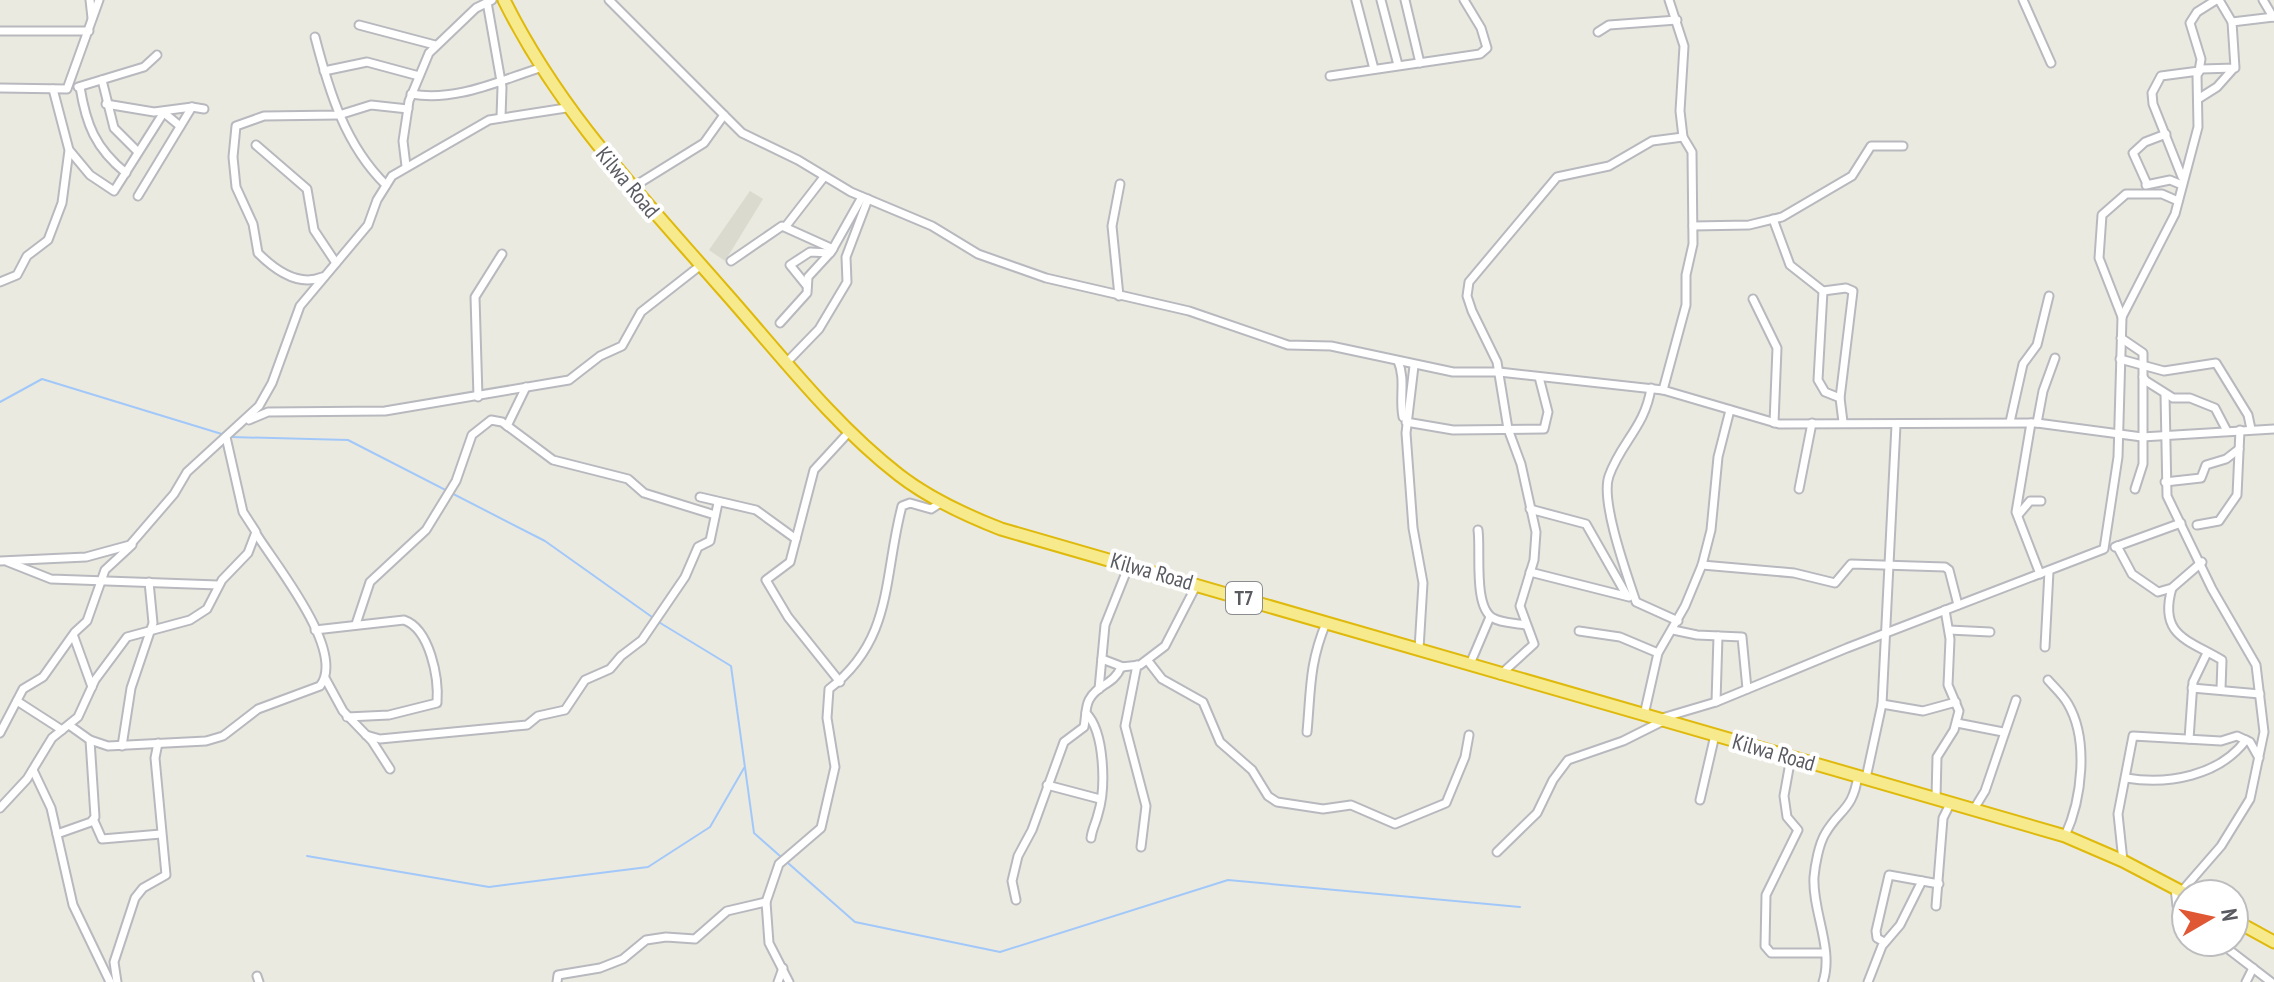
<svg xmlns="http://www.w3.org/2000/svg" width="2274" height="982" viewBox="0 0 2274 982" font-family="'PT Sans Narrow',sans-serif">
<style>
.education{fill:#dbdace}
.lines{fill:none;stroke-linecap:round;stroke-linejoin:round}
.stream{stroke:#a2c8fa;stroke-width:2}
.minor-casing{stroke:#b8b9bf;stroke-width:11}
.highway-casing{stroke:#dfb90c;stroke-width:15}
.minor{stroke:#fff;stroke-width:7}
.highway{stroke:#f7ea8c;stroke-width:11}
.labels{text-anchor:middle;stroke-width:8;stroke-linejoin:round;paint-order:stroke}
.shield{fill:#fff;stroke:#8b8c90;stroke-width:2}
.shield-label{font-size:20px;font-weight:bold;fill:#595b61}
.street-label{font-size:22px;fill:#595b61;stroke:#fff}
</style>
<rect width="100%" height="100%" fill="#ebeae0"/>
<polygon class="education" points="750,191 763,199 725,261 709,250"/>
<g class="lines">
<g class="stream">
<polyline points="0,402 42,379 225,435"/>
<polyline points="231,437 348,440 545,541 652,617"/>
<polyline points="657,621 731,666 754,833 855,922 1000,952 1228,880 1520,907"/>
<polyline points="307,856 489,887 648,867 710,827 744,768"/>
</g>
<defs>
<g id="minor">
<polyline points="90,0 92,18"/>
<polyline points="609,0 742,133 798,160 851,192 932,226 978,254 1046,278 1189,311 1288,345 1331,346 1453,372 1499,372 1663,390 1779,424 2037,423 2142,437 2274,429"/>
<polyline points="1356,0 1374,69"/>
<polyline points="1381,0 1398,65"/>
<polyline points="1405,0 1420,63"/>
<polyline points="2023,0 2051,63"/>
<polyline points="2219,0 2232,22"/>
<polyline points="2263,0 2273,17"/>
<polyline points="487,2 502,87 501,117"/>
<polyline points="359,25 435,45"/>
<polyline points="0,31 89,31"/>
<polyline points="1598,32 1609,25 1677,20"/>
<path d="M 315,37 C 329,91 345,145 386,185"/>
<polyline points="324,71 367,62 419,76"/>
<polyline points="1330,76 1480,54 1487,48 1481,28 1464,0"/>
<polyline points="102,80 114,128 138,152"/>
<polyline points="78,87 144,67 157,55"/>
<path d="M 80,87 C 86,124 95,148 126,173"/>
<polyline points="0,88 67,89 99,0"/>
<path d="M 411,94 C 456,102 498,81 540,68"/>
<polyline points="2198,99 2217,87 2233,69"/>
<polyline points="106,104 154,112 192,107 204,109"/>
<polyline points="163,112 180,126"/>
<polyline points="256,145 307,189 314,230 336,263"/>
<polyline points="70,151 90,175 114,191 164,112"/>
<polyline points="406,166 403,141 409,101 429,53 476,8 492,0"/>
<polyline points="2182,177 2153,104 2152,93 2161,76 2199,71 2201,59 2190,23 2197,12 2216,0"/>
<polyline points="2147,184 2133,153 2145,142 2166,134"/>
<polyline points="2146,185 2170,180 2182,185"/>
<polyline points="633,187 704,143 724,115"/>
<polyline points="138,196 192,107"/>
<polyline points="1773,219 1790,265 1823,291 1818,380 1825,392 1840,398 1843,422"/>
<polyline points="786,226 824,177"/>
<polyline points="1693,226 1749,225 1782,217 1852,176 1871,146 1903,146"/>
<polyline points="731,261 782,226 833,249"/>
<path d="M 322,277 C 298,287 275,270 258,253 L 253,224 L 236,187 L 233,157 L 236,126 L 264,116 L 339,115 L 371,105 L 408,109"/>
<polyline points="0,282 17,275 27,256 48,240 62,203 69,150 53,89"/>
<polyline points="807,286 790,265 810,252 830,253"/>
<polyline points="1823,291 1846,288 1853,291 1840,398"/>
<polyline points="1119,296 1112,226 1120,184"/>
<polyline points="1753,299 1777,348 1774,423"/>
<polyline points="2122,317 2099,258 2102,215 2126,194 2162,194 2178,201"/>
<polyline points="780,323 807,293 808,277 831,252 862,197"/>
<polyline points="2121,338 2143,353 2143,377 2146,381 2173,398 2190,398 2215,408 2227,431"/>
<polyline points="2120,359 2164,371 2216,363 2248,415 2251,429"/>
<path d="M 1398,361 C 1406,380 1399,398 1403,417"/>
<polyline points="787,362 819,329 847,282 846,257 868,199"/>
<polyline points="1414,366 1406,433 1413,528 1423,583 1419,649"/>
<path d="M 1651,388 C 1645,427 1621,442 1609,476 C 1600,501 1627,575 1636,602 L 1678,621"/>
<polyline points="1663,390 1686,305 1686,275 1693,244 1692,152 1683,137 1680,111 1684,46 1669,0"/>
<polyline points="2165,394 2167,496 2212,589 2256,665 2264,732 2250,799 2221,846 2181,892"/>
<polyline points="478,397 475,297 502,254"/>
<polyline points="249,420 268,412 385,411 569,380 600,356 622,346 641,312 701,265"/>
<polyline points="1406,422 1453,430 1544,429 1548,412 1539,377"/>
<polyline points="2010,422 2023,364 2037,345 2049,296"/>
<polyline points="2031,423 2016,512 2040,574"/>
<polyline points="2037,423 2043,391 2055,358"/>
<polyline points="507,426 526,387"/>
<polyline points="2165,482 2201,478 2206,465 2226,459 2239,449"/>
<polyline points="1799,489 1812,423"/>
<polyline points="2135,489 2143,464 2143,377"/>
<polyline points="700,497 756,510 796,539"/>
<polyline points="1530,509 1586,524 1627,596"/>
<polyline points="2019,514 2030,501 2041,501"/>
<polyline points="2197,525 2219,521 2237,495 2240,430"/>
<path d="M 1478,530 C 1481,550 1473,607 1493,618 C 1501,623 1515,623 1525,625"/>
<polyline points="2117,546 2132,574 2158,592 2172,588 2202,562"/>
<polyline points="2115,547 2181,523"/>
<polyline points="0,561 86,557 130,545 174,494 187,472 259,406 272,383 300,306 368,225 377,200 392,176 489,120 566,108"/>
<polyline points="8,562 51,579 218,585"/>
<polyline points="1702,565 1794,573 1835,583 1851,564 1945,567 1949,570 1958,605"/>
<polyline points="1530,572 1629,597"/>
<path d="M 2172,588 C 2158,636 2189,640 2222,660 L 2221,689"/>
<polyline points="356,624 370,582 426,530 456,481 472,435 491,420 502,422 553,460 628,479 644,493 715,515"/>
<path d="M 315,630 L 404,620 C 430,629 439,678 437,703 L 389,715 L 347,717"/>
<polyline points="1673,630 1697,635 1742,637 1747,689"/>
<polyline points="1949,630 1990,632"/>
<polyline points="1579,631 1620,637 1658,653"/>
<polyline points="74,637 92,687"/>
<polyline points="2045,647 2049,571"/>
<polyline points="1102,659 1123,667"/>
<polyline points="1148,661 1162,679 1203,702 1220,742 1252,770 1268,796 1277,802 1323,809 1351,805 1395,824 1446,803 1465,757 1469,735"/>
<polyline points="1470,664 1490,617"/>
<polyline points="1137,665 1125,726 1146,806 1141,847"/>
<polyline points="1500,675 1534,644 1520,606 1534,560 1536,532 1521,464 1508,429 1497,362 1472,311 1467,296 1469,282 1557,177 1609,166 1652,141 1683,137"/>
<polyline points="325,678 343,711 372,741 390,769"/>
<path d="M 2048,680 C 2055,688 2063,695 2068,704 C 2089,740 2082,799 2065,836"/>
<polyline points="840,682 788,617 766,580 790,562 814,470 849,432"/>
<polyline points="2192,688 2260,694"/>
<polyline points="1099,689 1105,625 1129,565"/>
<polyline points="17,701 62,730"/>
<polyline points="1716,702 1718,636"/>
<polyline points="1882,704 1923,711 1956,702"/>
<path d="M 1086,713 C 1105,732 1106,789 1098,814 C 1096,823 1092,829 1091,838"/>
<polyline points="1644,715 1658,653 1685,606 1702,565 1711,530 1718,457 1730,410"/>
<polyline points="1662,718 1716,702 1847,648 2104,549 2118,457 2122,317 2175,214 2198,127 2197,75 2201,69 2235,68 2232,22 2274,17"/>
<polyline points="1957,723 2003,732"/>
<path d="M 69,725 L 90,740 L 108,746 L 206,741 L 223,736 L 258,709 L 320,686 C 347,652 275,564 257,535"/>
<path d="M 1307,732 C 1311,689 1309,664 1326,623"/>
<polyline points="0,733 23,689 43,677 75,632 87,621 105,570 132,545"/>
<polyline points="366,735 380,739 527,725 538,716 565,710 585,680 610,669 621,656 642,640 685,577 698,547 710,541 718,503"/>
<polyline points="2189,739 2193,682 2207,653"/>
<polyline points="122,746 131,688 153,623 149,582"/>
<polyline points="1791,757 1784,796 1787,817 1798,830 1766,895 1765,946 1771,953 1825,953"/>
<polyline points="33,770 51,808 73,905 110,982"/>
<polyline points="1866,778 1882,704 1896,425"/>
<path d="M 2126,778 C 2168,785 2219,776 2246,740"/>
<polyline points="1047,785 1100,799"/>
<polyline points="1936,798 1937,757 1954,730 1959,711 1948,685 1950,639 1945,610"/>
<polyline points="1700,800 1715,735"/>
<polyline points="0,808 27,779 52,738 78,717 95,680 127,637 190,620 207,609 222,580 248,553 256,532 243,512 226,437"/>
<polyline points="1974,809 1985,791 2016,700"/>
<polyline points="94,821 102,839 161,834"/>
<polyline points="57,834 91,822 95,817 90,740"/>
<polyline points="1497,852 1537,813 1553,780 1568,760 1623,741 1665,720"/>
<polyline points="2123,861 2118,814 2133,736 2221,741 2237,736 2250,742 2259,758"/>
<polyline points="2175,888 2177,906 2186,913"/>
<path d="M 1016,900 L 1012,881 L 1018,856 L 1032,830 L 1064,742 L 1084,727 C 1086,718 1085,708 1089,700 C 1097,684 1114,685 1121,667 L 1140,665 L 1165,646 L 1197,584"/>
<polyline points="1936,906 1943,818 1951,802"/>
<polyline points="1884,942 1877,938 1876,931 1889,875 1939,884"/>
<polyline points="2219,942 2271,982"/>
<polyline points="257,976 259,982"/>
<polyline points="117,982 114,962 135,898 143,888 166,875 155,758 158,743"/>
<polyline points="557,982 558,975 600,968 623,959 646,940 666,937 695,939 727,911 766,902"/>
<polyline points="778,982 783,968"/>
<path d="M 789,982 L 769,943 L 766,902 L 779,864 L 821,828 L 835,767 L 827,718 L 829,689 C 894,639 883,577 902,506 L 910,503 L 931,509 L 942,502"/>
<path d="M 1823,982 C 1834,949 1812,911 1814,877 C 1815,865 1819,844 1825,834 C 1839,809 1853,811 1858,775"/>
<polyline points="1868,982 1882,946 1900,925 1922,881"/>
<polyline points="2246,982 2253,968"/>
</g>
<g id="highway">
<path d="M 504,0 C 560,113 641,196 723,290 C 779,353 832,423 899,475 C 930,499 965,515 1001,529 L 2065,836 L 2123,861 L 2186,894"/>
<polyline points="2234,920 2274,942"/>
</g>
</defs>
<use href="#minor" class="minor-casing"/>
<use href="#highway" class="highway-casing"/>
<use href="#minor" class="minor"/>
<use href="#highway" class="highway"/>
</g>
<g class="labels">
<rect class="shield" x="1226" y="582" width="36" height="32" rx="6"/>
<g class="shield-label">
<text x="1244" y="605">T7</text>
</g>
<g class="street-label">
<text transform="translate(628 182) rotate(50)" y="8">Kilwa Road</text>
<text transform="translate(1152 571) rotate(16)" y="8">Kilwa Road</text>
<text transform="translate(1774 752) rotate(16)" y="8">Kilwa Road</text>
</g>
</g>
<g transform="translate(2210 918) rotate(81)"><circle r="38" fill="#ffffff" stroke="#bdbdc0" stroke-width="2"/>
<path d="M0-6L14 30L0 20L-14 30Z" fill="#df5733"/>
<text y="-12" font-size="22" font-weight="bold" text-anchor="middle" fill="#595b61">N</text>
</g>
</svg>
